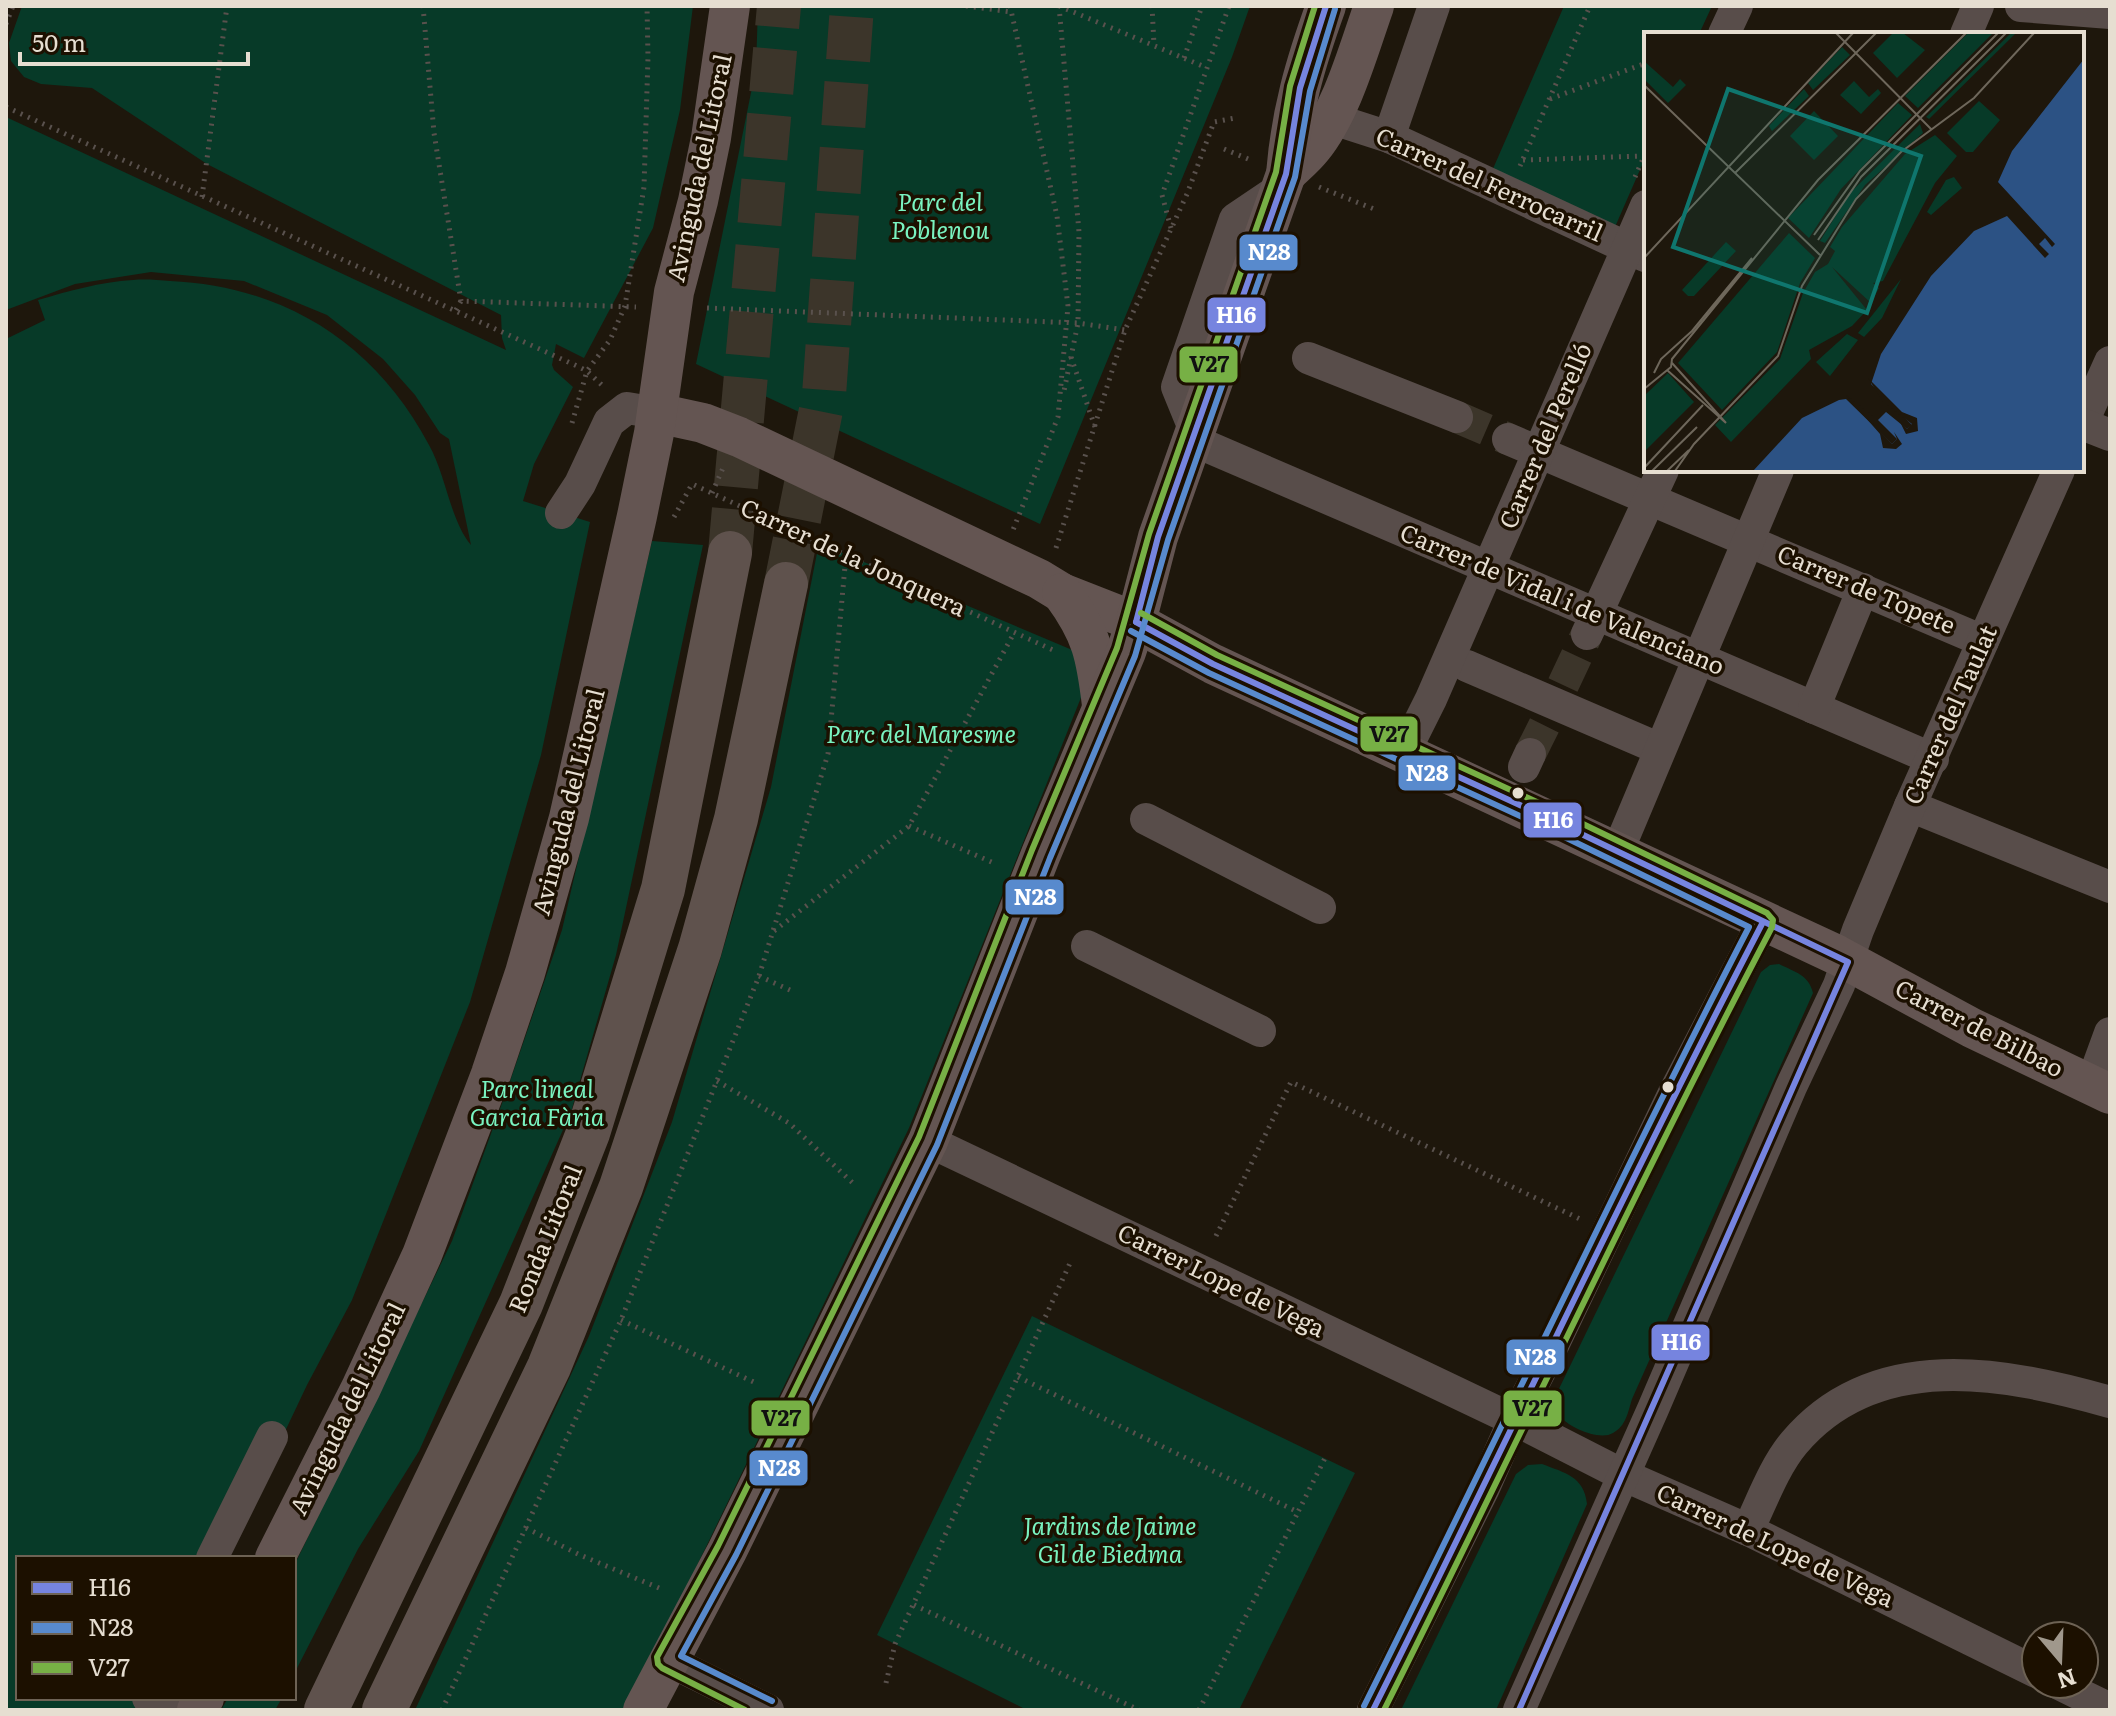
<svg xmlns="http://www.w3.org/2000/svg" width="2116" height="1716" viewBox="0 0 2116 1716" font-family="Literata,serif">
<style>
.green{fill:#073a28}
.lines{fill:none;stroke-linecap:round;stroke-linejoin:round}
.minor-tunnel{stroke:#3c352a;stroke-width:32;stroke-dasharray:32 16;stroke-linecap:butt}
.highway-tunnel{stroke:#3c352a;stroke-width:44;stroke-dasharray:44 22;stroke-linecap:butt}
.path{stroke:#59514d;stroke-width:5;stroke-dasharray:2 6;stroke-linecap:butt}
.minor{stroke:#584d4a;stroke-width:32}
.major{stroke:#645552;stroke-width:40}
.highway{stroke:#5f524d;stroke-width:44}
.bus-1-casing{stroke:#1c1000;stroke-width:12}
.bus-2-casing{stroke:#1c1000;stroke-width:12}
.bus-3-casing{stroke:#1c1000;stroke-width:12}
.bus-1{stroke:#7684df;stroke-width:6}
.bus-2{stroke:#588acd;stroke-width:6}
.bus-3{stroke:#77b045;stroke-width:6}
.bus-dot{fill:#e6ded1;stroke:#1c1000;stroke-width:3}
.labels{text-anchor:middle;stroke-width:7;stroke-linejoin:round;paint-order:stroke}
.street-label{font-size:24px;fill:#e6ded1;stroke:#1c1000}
.park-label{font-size:24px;font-style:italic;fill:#79f3c0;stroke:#1c1000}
.inset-road{fill:none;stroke:#6e675b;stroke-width:2}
.view{fill:#0f766e;fill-opacity:0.15;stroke:#0f766e;stroke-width:4}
.inset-edge{fill:none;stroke:#e6ded1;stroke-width:4}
.line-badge{stroke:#1c1000;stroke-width:3}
.badge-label{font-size:22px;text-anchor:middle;font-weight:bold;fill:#fff}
.pale-badge-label{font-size:22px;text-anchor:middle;font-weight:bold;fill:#111}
</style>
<rect width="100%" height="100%" fill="#1e170c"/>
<g class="green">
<path d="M 22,6 L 693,6 L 680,110 L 653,228 L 584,358 L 556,344 L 552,365 L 554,370 L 573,387 L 534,464 L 523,501 L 590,522 L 541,755 L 470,1002 L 352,1300 L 307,1385 L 225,1558 L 18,1558 L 18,1698 L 155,1698 L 145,1710 L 6,1710 L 6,339 L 45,320 L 38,300 C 69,291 100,282 133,280 C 145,279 158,280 170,281 C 284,286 375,343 429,445 C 446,475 450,520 471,545 L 449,439 L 440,433 L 415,395 L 383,359 L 327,315 L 244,281 L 151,272 L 75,284 L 6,310 L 6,117 L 506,350 L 502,338 L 501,315 L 207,164 L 92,88 L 41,84 L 24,77 L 11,61 L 9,43 Z"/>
<polygon points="758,6 1250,6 1232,57 1040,524 696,364 756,68"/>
<polygon points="1564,6 1712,6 1699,34 1646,34 1646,156 1615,227 1492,171"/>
<polygon points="652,541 703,545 616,955 571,1112 419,1451 358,1549 294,1674 294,1566 452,1241 508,1087 562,930"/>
<polygon points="819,543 1096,660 909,1128 627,1710 415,1710 589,1336 672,1122 771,787"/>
<path d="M 1779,964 C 1795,972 1809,975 1813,993 L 1632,1399 C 1628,1412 1626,1426 1613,1433 C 1600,1441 1569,1428 1560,1416 C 1556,1410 1556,1404 1555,1397 L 1761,972 L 1770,965 Z"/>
<polygon points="1032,1316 1355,1473 1239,1710 1027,1710 877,1635"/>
<path d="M 1542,1464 C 1565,1473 1584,1476 1587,1504 L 1496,1710 L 1401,1710 L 1516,1474 L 1528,1465 Z"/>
<polygon points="228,1698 282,1698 275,1710 221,1710"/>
</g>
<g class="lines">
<g class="minor-tunnel">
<polyline points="1457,417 1508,439"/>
<polyline points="1563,685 1587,634"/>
<polyline points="1530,754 1548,718"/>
</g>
<g class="highway-tunnel">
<polyline points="730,553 779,6"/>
<polyline points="786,584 824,395 852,6"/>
</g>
<g class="path">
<polyline points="423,6 434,133 461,301"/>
<polyline points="966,6 1012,12"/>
<polyline points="1010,6 1057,216 1068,306 1058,417 1013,530"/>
<polyline points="1059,6 1079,232 1078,323 1064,391"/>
<polyline points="1059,6 1205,67"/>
<polyline points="1152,6 1154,45"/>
<polyline points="6,24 13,6"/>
<polyline points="1184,58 1202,6"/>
<polyline points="1550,99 1646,63"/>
<polyline points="6,107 577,366 587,371 605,388"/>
<polyline points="1224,149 1253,161"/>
<polyline points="1523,160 1644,156"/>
<polyline points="1520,166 1590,6"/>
<polyline points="1635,177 1646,152"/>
<polyline points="1319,187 1374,209"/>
<polyline points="202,197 227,6"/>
<polyline points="1171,228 1162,195 1229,6"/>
<polyline points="707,308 1078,323 1125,330"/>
<polyline points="456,310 461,301 636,307"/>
<polyline points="1071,357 1095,427"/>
<polyline points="572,423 587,371 610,340 625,306 644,187 648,57 647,6"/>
<polyline points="712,493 723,468"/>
<polyline points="674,517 692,484 1055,651"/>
<polyline points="1056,548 1125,330 1187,194 1214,122 1235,118"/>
<polyline points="909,826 996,864"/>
<polyline points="774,931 909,826 1014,633"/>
<polyline points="759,976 792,991"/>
<polyline points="717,1081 789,1123 856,1186"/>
<polyline points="1216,1236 1291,1082 1580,1219"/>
<polyline points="621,1320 758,1384"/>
<polyline points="1018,1377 1298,1512 1325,1458"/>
<polyline points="526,1528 580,1555 659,1588"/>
<polyline points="914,1605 1139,1710"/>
<polyline points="886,1683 895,1644 1071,1261"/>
<polyline points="442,1710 621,1320 759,976 828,754 846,555"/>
<polyline points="1199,1710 1298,1512"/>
</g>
<g class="minor">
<polyline points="2021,6 2110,13"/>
<polyline points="1724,34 1737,6"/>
<polyline points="1966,34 1978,6"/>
<polyline points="1330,118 1389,137 1645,256"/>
<polyline points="1389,137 1434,6"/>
<polyline points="1308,358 1457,417"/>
<polyline points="2082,424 2110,362"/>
<polyline points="2082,424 2110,435"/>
<polyline points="1195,431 1177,387 1235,219 1281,188"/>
<polyline points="1508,439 1983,641"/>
<polyline points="1192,440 1933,759"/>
<polyline points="561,513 580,484 609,422 627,408 657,413"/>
<polyline points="1587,634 1663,470"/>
<polyline points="1467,666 1660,749"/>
<polyline points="1814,708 1863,589"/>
<polyline points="1404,753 1431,699 1646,206"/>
<polyline points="1524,767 1530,754"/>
<polyline points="1910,806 2110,887"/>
<polyline points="1146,819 1320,908"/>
<polyline points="1617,853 1778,470"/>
<polyline points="1087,946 1260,1031"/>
<polyline points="2091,1085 2110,1033"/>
<polyline points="928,1141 1531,1428 1623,1475 1748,1530 2036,1672"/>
<path d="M 1748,1530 C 1762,1501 1774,1467 1794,1443 C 1875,1347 2004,1372 2110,1402"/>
<polyline points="212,1558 272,1437"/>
<polyline points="667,1660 768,1710"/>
<polyline points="2059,1684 2110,1709"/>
<polyline points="148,1698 169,1710"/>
<polyline points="1373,1710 1484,1488 1514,1420 1546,1360 1673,1095 1763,922"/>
<polyline points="1519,1710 1653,1409 1791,1087 1839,985 1858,930 1910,806 2059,470"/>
</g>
<g class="major">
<path d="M 1286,174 C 1294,166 1305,157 1312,148 C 1342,111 1358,51 1374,6"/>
<polyline points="657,413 703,423 739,437 1039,579 1062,593 1136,622 1213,664 1837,955 1972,1028 2110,1094"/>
<path d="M 1062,593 C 1092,634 1096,655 1102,705"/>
<polyline points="275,1558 361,1388 422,1255 491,1074 525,973 569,818 637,516 654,433 674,292 698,201 711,138 730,6"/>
<polyline points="197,1710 204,1698"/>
<path d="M 643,1710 L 727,1551 L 928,1141 L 1041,854 L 1126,652 L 1136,622 L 1158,537 L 1286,174 C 1291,112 1305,64 1326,6"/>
</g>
<g class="highway">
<polyline points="326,1710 521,1304 588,1133 663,889 730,553"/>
<polyline points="384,1710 549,1367 621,1187 700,949 736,819 786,584"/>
</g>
<defs>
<g id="bus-1">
<polyline points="1136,622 1213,664 1548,818 1848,962 1519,1710"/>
<polyline points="1136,622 1158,537 1286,174 1300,88 1326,6"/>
<path d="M 1373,1710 C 1504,1448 1628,1182 1763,922"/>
</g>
<g id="bus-2">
<path d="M 1131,631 L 1209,673 L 1544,827 L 1749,927 C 1616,1184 1494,1446 1364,1706"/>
<polyline points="772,1701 681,1656 736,1555 937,1145 1050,858 1135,656 1168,540 1295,177 1310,91 1335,9"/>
</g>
<g id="bus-3">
<path d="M 1141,613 L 1217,655 L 1552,809 L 1767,913 L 1773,920 L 1772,927 C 1637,1185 1515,1449 1384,1710"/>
<polyline points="745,1710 662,1668 658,1664 657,1657 718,1546 919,1137 1032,850 1117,648 1149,534 1276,172 1290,86 1315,6"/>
</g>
</defs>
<use href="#bus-1" class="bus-1-casing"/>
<use href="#bus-2" class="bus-2-casing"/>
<use href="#bus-3" class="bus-3-casing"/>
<use href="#bus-1" class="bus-1"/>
<use href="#bus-2" class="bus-2"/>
<use href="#bus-3" class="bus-3"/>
</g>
<g class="bus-dot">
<circle cx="1518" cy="793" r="7"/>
<circle cx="1668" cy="1087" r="7"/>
</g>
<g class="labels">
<g class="street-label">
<text transform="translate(700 168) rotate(-78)" y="8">Avinguda del Litoral</text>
<text transform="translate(1489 185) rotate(24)" y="8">Carrer del Ferrocarril</text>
<text transform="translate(1546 436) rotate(-67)" y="8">Carrer del Perelló</text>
<text transform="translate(853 558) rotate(25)" y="8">Carrer de la Jonquera</text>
<text transform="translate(1866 590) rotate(23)" y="8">Carrer de Topete</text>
<text transform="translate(1562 600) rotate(23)" y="8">Carrer de Vidal i de Valenciano</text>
<text transform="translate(1951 715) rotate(-66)" y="8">Carrer del Taulat</text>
<text transform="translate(569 802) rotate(-76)" y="8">Avinguda del Litoral</text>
<text transform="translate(1979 1029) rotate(27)" y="8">Carrer de Bilbao</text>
<text transform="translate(546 1239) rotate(-68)" y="8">Ronda Litoral</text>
<text transform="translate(1221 1281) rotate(26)" y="8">Carrer Lope de Vega</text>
<text transform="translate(348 1409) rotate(-64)" y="8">Avinguda del Litoral</text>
<text transform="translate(1775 1546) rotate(25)" y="8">Carrer de Lope de Vega</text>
</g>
<g class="park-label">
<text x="940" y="211">Parc del<tspan x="940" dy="28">Poblenou</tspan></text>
<text x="921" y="743">Parc del Maresme</text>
<text x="537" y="1098">Parc lineal<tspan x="537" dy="28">Garcia Fària</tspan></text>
<text x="1110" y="1535">Jardins de Jaime<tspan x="1110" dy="28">Gil de Biedma</tspan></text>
</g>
</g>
<g transform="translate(1644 32)">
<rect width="440" height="440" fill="#1e170c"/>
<path d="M 249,1 L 259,1 L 281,18 L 253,46 L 229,21 ZM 324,1 L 349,1 L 274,76 L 261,64 ZM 367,1 L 372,1 L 285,87 L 282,85 ZM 198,15 L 206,23 L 169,58 L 164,51 ZM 0,29 L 29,55 L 36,47 L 42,53 L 24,71 L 0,47 ZM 210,49 L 225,65 L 234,57 L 237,61 L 217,82 L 196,63 ZM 160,57 L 165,64 L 128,99 L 125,94 ZM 335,69 L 356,88 L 329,120 L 322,120 L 303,101 ZM 254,71 L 268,83 L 197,157 L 165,206 L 144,186 ZM 170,79 L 194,104 L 170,128 L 146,104 ZM 276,92 L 279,101 L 221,153 L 181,211 L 176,209 L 206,161 ZM 291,103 L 313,124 L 291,151 L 239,249 L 229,251 L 235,256 L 227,271 L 188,235 L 223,278 L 208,294 L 165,318 L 167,327 L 87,410 L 71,393 L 136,327 L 159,261 L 171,240 L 184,232 L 191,219 L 186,215 L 198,195 L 261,122 ZM 310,145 L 318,156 L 287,183 L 283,180 L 302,148 ZM 145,201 L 171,226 L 156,251 L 133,320 L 78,378 L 34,331 ZM 82,210 L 92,219 L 50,264 L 44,264 L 38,258 ZM 257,247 L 238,286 L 220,305 L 214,301 ZM 203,302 L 214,308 L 186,344 L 172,330 ZM 24,341 L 50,370 L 0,420 L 0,364 Z" fill="#073a28"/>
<path d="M 440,27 L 440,439 L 109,439 L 158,386 L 195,368 L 202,367 L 248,412 L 253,407 L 234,388 L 242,380 L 263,397 L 268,393 L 227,352 L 237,322 L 287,244 L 330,199 L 363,184 L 401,226 L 405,222 L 395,212 L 401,206 L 408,215 L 411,212 L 354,150 L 368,119 Z" fill="#2c5284"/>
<path d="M 224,346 L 258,380 L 273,386 L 274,399 L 262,402 L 256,390 L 263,397 L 268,392 L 239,370 ZM 202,363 L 233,387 L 229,392 L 248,412 L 253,407 L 250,400 L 258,412 L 252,417 L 239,416 L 236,402 Z" fill="#1e170c"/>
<path class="inset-road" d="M 192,1 L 288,98M 0,53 L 176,223M 91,141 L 232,1M 170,203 L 216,139 L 354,1M 174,208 L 217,145 L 362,1M 0,226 L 209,1M 23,338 L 82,391 L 28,331M 10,341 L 17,327 L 48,299 L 108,226M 0,357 L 27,335 L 28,327 L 174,148 L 322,1M 0,436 L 59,373M 8,439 L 53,395M 23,439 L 45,418M 31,439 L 50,412 L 134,324 L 158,254 L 212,167 L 257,120 L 330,66 L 390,1"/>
<path class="view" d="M 84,57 L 277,124 L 223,281 L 29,215 Z"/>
<rect width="440" height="440" class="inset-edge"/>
</g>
<g class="line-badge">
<rect x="1238" y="233" width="61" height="39" rx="8" fill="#588acd"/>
<rect x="1206" y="296" width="61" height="38" rx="8" fill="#7684df"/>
<rect x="1178" y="345" width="61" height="39" rx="8" fill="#77b045"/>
<rect x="1359" y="715" width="60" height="38" rx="8" fill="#77b045"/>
<rect x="1397" y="754" width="60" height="38" rx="8" fill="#588acd"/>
<rect x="1522" y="801" width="61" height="38" rx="8" fill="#7684df"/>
<rect x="1004" y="878" width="61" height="38" rx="8" fill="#588acd"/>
<rect x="1650" y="1323" width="61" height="39" rx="8" fill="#7684df"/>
<rect x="1505" y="1338" width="61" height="38" rx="8" fill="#588acd"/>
<rect x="1502" y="1389" width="61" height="39" rx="8" fill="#77b045"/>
<rect x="750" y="1399" width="61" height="38" rx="8" fill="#77b045"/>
<rect x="748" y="1449" width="61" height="38" rx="8" fill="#588acd"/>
</g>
<g class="badge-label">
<text x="1269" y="260">N28</text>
<text x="1236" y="323">H16</text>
<text x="1427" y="781">N28</text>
<text x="1553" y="828">H16</text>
<text x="1035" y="905">N28</text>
<text x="1681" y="1350">H16</text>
<text x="1535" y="1365">N28</text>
<text x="779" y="1476">N28</text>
</g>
<g class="pale-badge-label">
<text x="1209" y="372">V27</text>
<text x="1389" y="742">V27</text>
<text x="1532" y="1416">V27</text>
<text x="781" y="1426">V27</text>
</g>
<rect width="2116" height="1716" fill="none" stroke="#e6ded1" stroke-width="16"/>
<rect x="16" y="1556" width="280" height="144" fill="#1c1000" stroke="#6d6254" stroke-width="2"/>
<rect x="32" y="1582" width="40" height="12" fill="#7684df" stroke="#6d6254" stroke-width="2"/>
<text x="88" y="1596" font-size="24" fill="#e6ded1">H16</text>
<rect x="32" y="1622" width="40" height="12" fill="#588acd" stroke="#6d6254" stroke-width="2"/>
<text x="88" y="1636" font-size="24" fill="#e6ded1">N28</text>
<rect x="32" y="1662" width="40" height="12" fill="#77b045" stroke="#6d6254" stroke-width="2"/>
<text x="88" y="1676" font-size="24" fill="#e6ded1">V27</text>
<g transform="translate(2060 1660) rotate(161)"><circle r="38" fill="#1c1000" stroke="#6d6254" stroke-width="2"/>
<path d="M0-6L14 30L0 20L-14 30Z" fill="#a0988c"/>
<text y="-12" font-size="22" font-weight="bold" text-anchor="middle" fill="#e6ded1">N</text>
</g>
<path d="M20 52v12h228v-12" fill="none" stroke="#e6ded1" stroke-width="4"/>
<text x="32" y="52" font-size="24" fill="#e6ded1" stroke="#1c1000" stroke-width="6" paint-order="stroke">50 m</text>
</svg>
